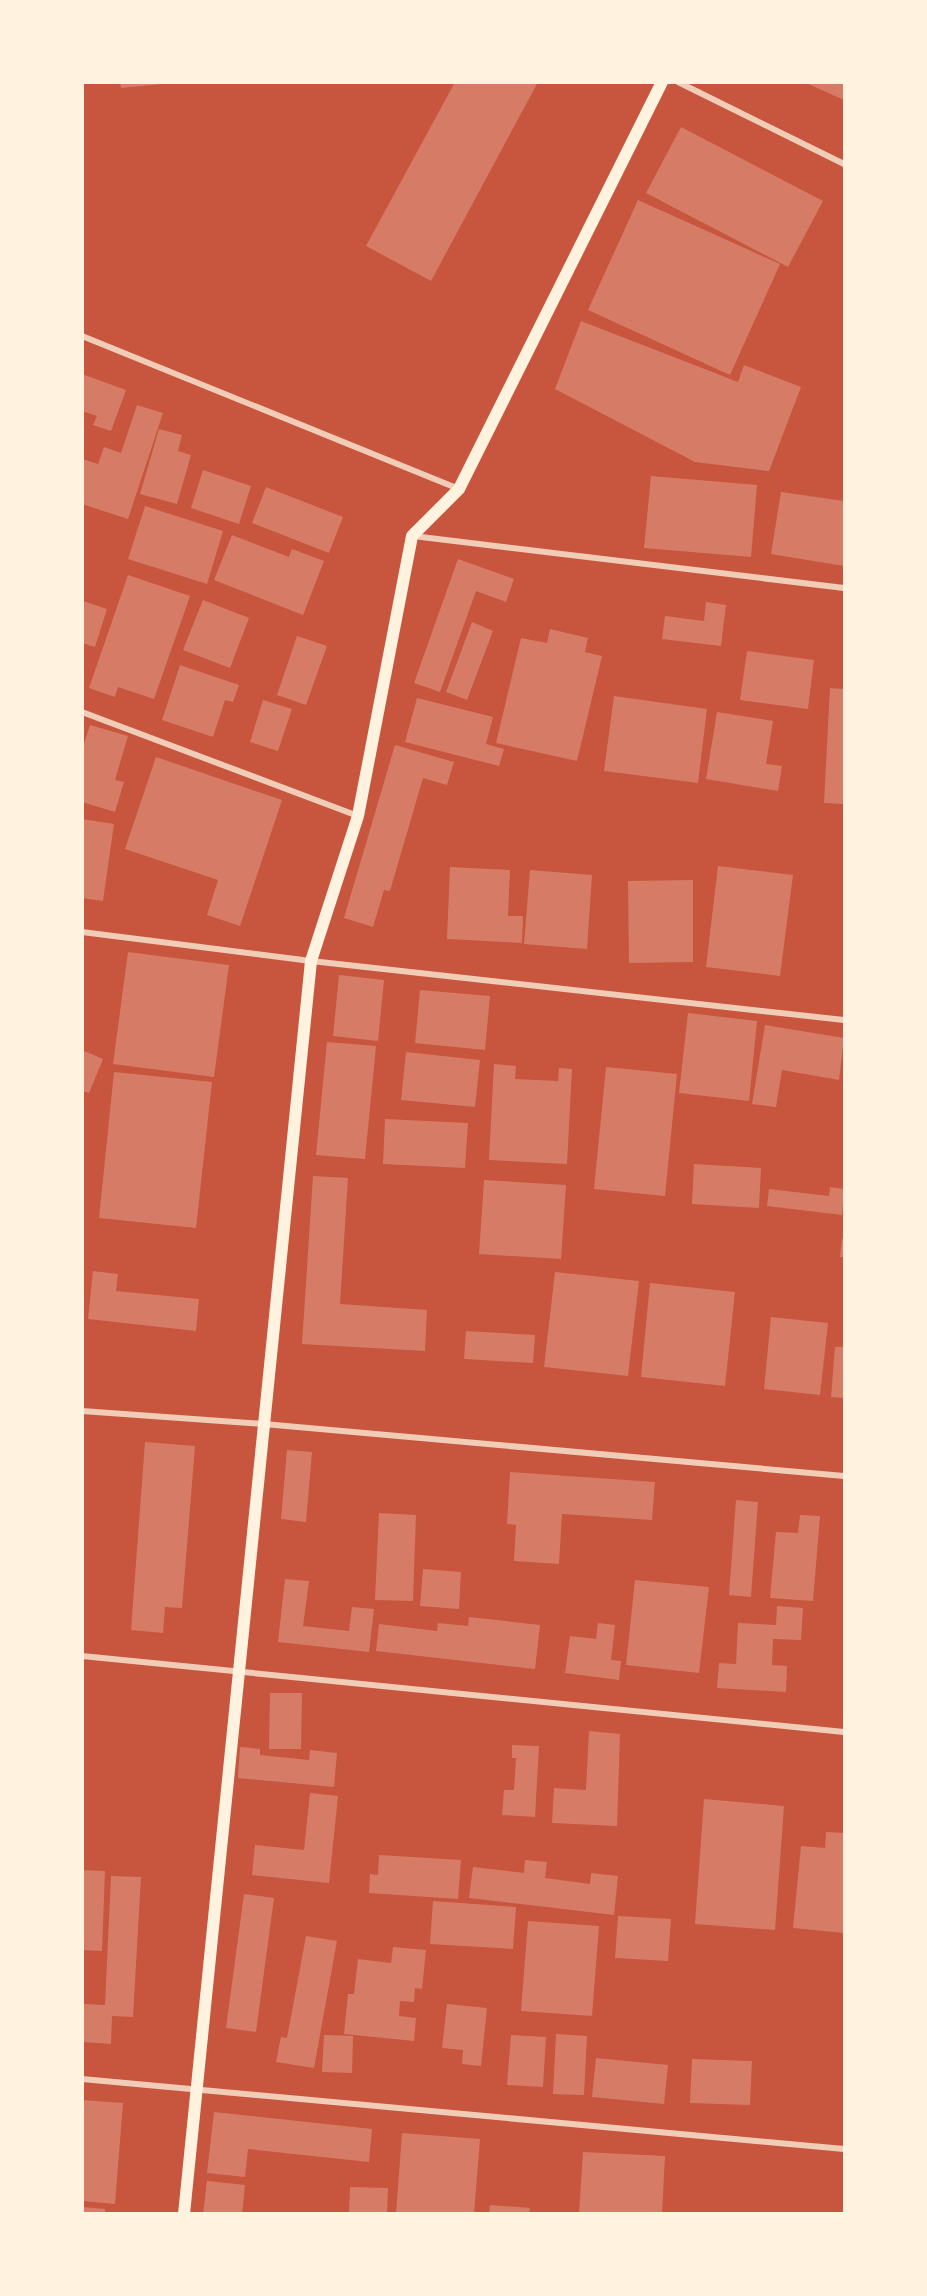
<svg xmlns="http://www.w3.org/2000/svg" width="927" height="2296" viewBox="0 0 927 2296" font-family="'Noto Sans',sans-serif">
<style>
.building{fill:#d67c66}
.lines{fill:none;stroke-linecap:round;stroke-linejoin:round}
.minor{stroke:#f1ccb7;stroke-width:6}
.secondary{stroke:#fff3e0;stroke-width:12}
</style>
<rect width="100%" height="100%" fill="#c8553d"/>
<g class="building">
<polygon points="120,82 162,82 162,84 121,88"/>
<polygon points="455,82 538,82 431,281 366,246"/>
<polygon points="804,82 844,82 844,100"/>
<polygon points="681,127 823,201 788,267 646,193"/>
<polygon points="638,200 780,264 730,375 588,310"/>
<polygon points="581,321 738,382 744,365 801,387 769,471 695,462 555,389"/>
<polygon points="82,374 126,390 111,431 93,425 97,416 82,411"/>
<polygon points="137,405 163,413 128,519 82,504 82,459 98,464 104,447 121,453"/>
<polygon points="159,429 182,435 178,451 191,455 177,504 140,494"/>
<polygon points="203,470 251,486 239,524 191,508"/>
<polygon points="651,476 757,485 751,557 644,548"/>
<polygon points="266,487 343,517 329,553 252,523"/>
<polygon points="781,492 844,501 844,566 771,554"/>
<polygon points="145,506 223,531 207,584 128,559"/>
<polygon points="232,535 289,557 292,549 324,561 303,615 214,580"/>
<polygon points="458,559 514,579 506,602 476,591 440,692 414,683"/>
<polygon points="128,575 190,596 154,699 118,687 115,697 89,688"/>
<polygon points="203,600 249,618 230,668 183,650"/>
<polygon points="83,601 107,609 95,647 82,643"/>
<polygon points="706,602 726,605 721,646 662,639 665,616 704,621"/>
<polygon points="472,622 493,631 467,700 446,692"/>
<polygon points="550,629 588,638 585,652 602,656 577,761 496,743 521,638 547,643"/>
<polygon points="297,636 327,646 306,705 277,695"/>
<polygon points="747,651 814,660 808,709 740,700"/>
<polygon points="180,665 239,685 233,702 225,700 213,737 162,720"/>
<polygon points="830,688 844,689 844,804 824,803"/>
<polygon points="614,696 707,709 698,783 604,771"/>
<polygon points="417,698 493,717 486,744 504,749 499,766 405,742"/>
<polygon points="263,700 292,709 278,751 250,742"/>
<polygon points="717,712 773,721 766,764 782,766 778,791 706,779"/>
<polygon points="90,725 128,736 115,780 124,782 115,812 82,802 82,750"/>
<polygon points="395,745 454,762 447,785 423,778 390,891 384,890 373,927 344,918"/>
<polygon points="156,757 282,800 240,926 207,915 218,880 125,849"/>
<polygon points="82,819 114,824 103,901 82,898"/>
<polygon points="718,866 793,875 780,976 706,967"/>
<polygon points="450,867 510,870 508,916 523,916 522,943 447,939"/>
<polygon points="530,870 592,875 587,949 524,944"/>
<polygon points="693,880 693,962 629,963 628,881"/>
<polygon points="128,952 229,965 214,1077 113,1064"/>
<polygon points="339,975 384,980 378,1041 333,1036"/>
<polygon points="420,990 490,996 485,1050 415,1043"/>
<polygon points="688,1013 757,1021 749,1101 679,1093"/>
<polygon points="765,1025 844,1038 839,1080 782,1070 776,1107 752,1104"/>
<polygon points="327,1042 376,1046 365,1159 316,1155"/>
<polygon points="82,1050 103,1059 89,1093 82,1091"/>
<polygon points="406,1052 480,1060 475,1107 401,1100"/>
<polygon points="494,1064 516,1066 515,1079 558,1081 559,1068 572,1069 567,1164 489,1160"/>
<polygon points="606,1067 677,1074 665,1196 594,1189"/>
<polygon points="114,1072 212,1082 196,1228 99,1218"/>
<polygon points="385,1119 468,1123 465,1168 383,1164"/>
<polygon points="694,1164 761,1168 759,1208 692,1204"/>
<polygon points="313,1176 348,1178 340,1304 427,1310 425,1351 302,1344"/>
<polygon points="484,1180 566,1185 561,1259 479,1254"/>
<polygon points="830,1187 844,1189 842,1215 767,1206 769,1189 829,1196"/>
<polygon points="842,1239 844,1239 844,1257 840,1257"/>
<polygon points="93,1271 118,1274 116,1291 199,1299 196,1331 88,1319"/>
<polygon points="555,1272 639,1281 628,1376 544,1367"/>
<polygon points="650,1283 735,1292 725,1386 641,1377"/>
<polygon points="771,1317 828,1323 820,1395 764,1389"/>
<polygon points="466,1331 535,1335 533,1363 464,1359"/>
<polygon points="835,1347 844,1347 844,1398 831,1397"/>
<polygon points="145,1442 195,1446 182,1608 165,1607 163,1633 131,1630"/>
<polygon points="287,1450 312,1452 306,1522 281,1519"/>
<polygon points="510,1472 655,1482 652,1520 562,1514 559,1564 514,1561 516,1525 507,1524"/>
<polygon points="736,1500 758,1502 751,1597 729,1595"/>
<polygon points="379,1513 416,1515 413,1601 375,1600"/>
<polygon points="800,1515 820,1516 813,1601 770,1598 776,1532 798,1533"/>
<polygon points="423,1569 461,1572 459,1609 420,1606"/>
<polygon points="285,1579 309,1581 303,1626 349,1631 352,1607 374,1609 369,1652 278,1642"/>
<polygon points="635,1580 709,1587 699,1673 626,1665"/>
<polygon points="777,1606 803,1608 801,1640 773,1639 772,1665 787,1666 786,1692 717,1688 719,1663 736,1664 738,1623 776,1625"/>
<polygon points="469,1617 540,1625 535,1669 376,1651 379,1624 437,1631 438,1623 468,1626"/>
<polygon points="598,1623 615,1625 611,1660 621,1661 619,1680 565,1673 570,1636 596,1639"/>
<polygon points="270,1693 302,1693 301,1749 269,1749"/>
<polygon points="589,1731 620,1734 617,1826 552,1823 554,1788 586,1790"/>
<polygon points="512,1745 539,1746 535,1817 502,1815 504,1790 514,1790 516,1758 512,1758"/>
<polygon points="240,1747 260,1749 260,1755 309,1760 310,1750 337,1753 334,1787 238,1778"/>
<polygon points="310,1793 338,1796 329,1883 252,1875 255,1845 304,1850"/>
<polygon points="704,1799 784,1806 775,1930 695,1924"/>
<polygon points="826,1832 844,1833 844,1933 793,1928 801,1846 825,1848"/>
<polygon points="379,1855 461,1860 458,1899 369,1893 370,1874 378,1875"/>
<polygon points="525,1860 547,1862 545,1878 590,1884 591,1873 618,1876 614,1915 469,1898 473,1867 524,1873"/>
<polygon points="82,1870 105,1871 102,1951 82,1950"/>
<polygon points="111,1876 141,1877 133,2017 112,2016 111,2044 82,2042 84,2004 105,2005"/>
<polygon points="244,1894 274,1898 256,2032 226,2028"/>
<polygon points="433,1901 516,1907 513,1949 430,1944"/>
<polygon points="618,1916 671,1919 668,1961 615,1958"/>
<polygon points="528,1921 599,1926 592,2016 521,2011"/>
<polygon points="306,1936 337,1941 314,2068 276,2062 281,2037 287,2038"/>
<polygon points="393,1947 426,1950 422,1989 415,1988 414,2002 400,2001 399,2016 416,2018 414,2041 344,2034 348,1994 354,1994 358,1959 391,1963"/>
<polygon points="447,2004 487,2008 481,2066 462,2064 463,2050 442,2048"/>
<polygon points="556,2034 587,2036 584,2095 553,2094"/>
<polygon points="324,2035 353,2036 352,2073 322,2072"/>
<polygon points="511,2035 546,2037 543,2087 507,2085"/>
<polygon points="596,2058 668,2065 664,2104 592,2097"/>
<polygon points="692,2059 752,2061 750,2105 690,2103"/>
<polygon points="82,2100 123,2103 115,2204 82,2201"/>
<polygon points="214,2112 372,2129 369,2162 248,2149 245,2177 207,2173"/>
<polygon points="402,2133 480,2139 474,2214 396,2214"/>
<polygon points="583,2152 665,2156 662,2214 579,2214"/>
<polygon points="207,2181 245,2185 242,2214 203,2214"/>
<polygon points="350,2187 388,2188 387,2214 349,2214"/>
<polygon points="490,2205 530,2208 529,2214 489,2214"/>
<polygon points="82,2207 105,2209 105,2214 82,2214"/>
</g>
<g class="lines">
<g class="minor">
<polyline points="678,82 844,164"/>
<polyline points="82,336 459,489"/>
<polyline points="413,536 844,588"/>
<polyline points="82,712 358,816"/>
<polyline points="82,932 311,961 844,1020"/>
<polyline points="82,1411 264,1424 844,1476"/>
<polyline points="82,1656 844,1732"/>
<polyline points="82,2079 844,2149"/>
</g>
<polyline class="secondary" points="184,2214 311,961 358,816 412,536 459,489 662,82"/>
</g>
<rect width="927" height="2296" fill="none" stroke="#fff3e0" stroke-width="168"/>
</svg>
